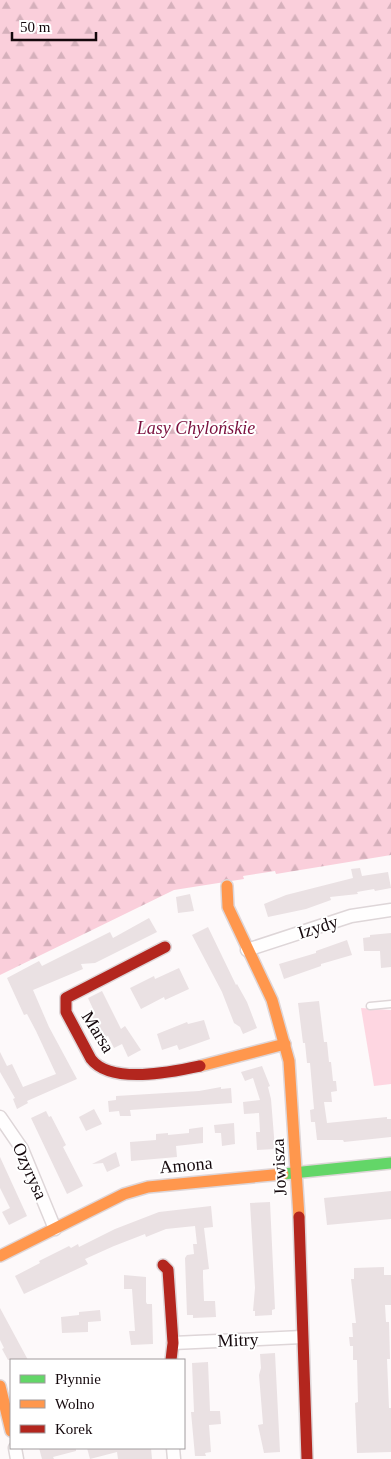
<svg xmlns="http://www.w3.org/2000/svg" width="391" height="1459" viewBox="0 0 391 1459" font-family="Georgia,serif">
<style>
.forest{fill:url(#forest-firs)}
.park{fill:#fed6e1}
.building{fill:#eae1e3}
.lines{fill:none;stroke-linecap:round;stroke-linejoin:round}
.lane-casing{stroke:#ded6d8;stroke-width:9}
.street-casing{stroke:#ded6d8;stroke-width:15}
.fast-casing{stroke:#ded6d8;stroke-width:14}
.slow-casing{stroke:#ded6d8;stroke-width:14}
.jam-casing{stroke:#ded6d8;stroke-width:14}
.lane{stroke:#fffefe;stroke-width:6}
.street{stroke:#fffefe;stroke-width:12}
.fast{stroke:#63d668;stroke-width:11}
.slow{stroke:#ff974d;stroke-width:11}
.jam{stroke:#b3261e;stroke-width:11}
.labels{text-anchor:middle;stroke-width:4;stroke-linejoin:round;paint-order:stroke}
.park-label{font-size:18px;font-style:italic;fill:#7b113f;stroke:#fff}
.street-label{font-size:18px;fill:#14080c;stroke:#fff}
</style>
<defs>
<pattern id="forest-firs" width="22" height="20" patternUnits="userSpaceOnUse" patternTransform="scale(1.25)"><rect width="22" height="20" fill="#facfdb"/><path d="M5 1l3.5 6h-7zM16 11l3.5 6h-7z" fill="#d5b0bb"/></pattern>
</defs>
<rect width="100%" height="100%" fill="#fdf9fa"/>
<polygon class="forest" points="0,0 391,0 391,855 276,874 275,871 243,876 244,879 174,890 0,975"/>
<polygon class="park" points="361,1008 391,1010 391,1084 374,1086"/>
<g class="building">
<polygon points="360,868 362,876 388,872 391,888 375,891 374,889 357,892 358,894 330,897 331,900 306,909 268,917 264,904 286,895 353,878 351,869"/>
<polygon points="190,894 194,911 178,913 176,897"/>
<polygon points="149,918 157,932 95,963 81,964 83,969 33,990 49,1027 77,1079 27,1101 28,1103 17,1109 13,1099 15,1098 0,1072 0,1052 7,1066 12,1064 23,1087 56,1074 36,1031 27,1014 24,1015 7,978 39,961 42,966 110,932 113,938"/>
<polygon points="208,927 236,985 237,984 247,1002 257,1028 243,1034 240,1027 234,1023 222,992 192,935"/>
<polygon points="391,933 391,967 381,968 380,951 364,951 363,938 370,937 370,935"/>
<polygon points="347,940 352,955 321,964 321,966 284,979 279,964 316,953 316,951"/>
<polygon points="179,968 189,989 165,1000 164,997 141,1009 130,988 154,976 155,979"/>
<polygon points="102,991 121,1029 125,1026 141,1050 128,1057 122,1044 114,1048 108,1036 105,1037 99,1030 90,1013 94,1011 88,998"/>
<polygon points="319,1001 324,1042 327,1042 329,1062 331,1062 333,1081 336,1081 337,1091 331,1092 332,1102 324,1102 327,1123 387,1117 387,1119 391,1119 391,1137 344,1142 343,1140 317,1140 315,1122 311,1122 310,1110 314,1109 310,1063 307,1063 305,1043 303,1043 298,1003"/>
<polygon points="204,1020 210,1039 179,1050 177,1045 162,1050 157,1034 187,1022 188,1024"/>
<polygon points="262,1066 270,1086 268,1087 271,1099 275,1149 257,1150 256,1132 260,1132 259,1113 244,1114 243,1102 260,1100 253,1078 245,1081 241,1072"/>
<polygon points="221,1087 221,1089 231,1088 232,1103 130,1110 131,1116 120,1116 119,1111 109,1112 108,1101 116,1100 116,1096 199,1091"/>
<polygon points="94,1109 102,1124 86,1131 79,1117"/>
<polygon points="46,1111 49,1117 51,1116 66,1145 63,1147 83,1186 67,1194 31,1118"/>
<polygon points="234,1123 235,1144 222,1146 221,1133 215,1133 214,1125"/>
<polygon points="203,1127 203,1143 176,1146 177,1157 131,1161 130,1142 156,1140 156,1134 168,1133 168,1135 189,1133 189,1129"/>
<polygon points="116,1152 120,1166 107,1172 103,1163 92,1164"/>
<polygon points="0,1157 27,1216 9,1225 2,1212 10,1208 0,1188"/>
<polygon points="391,1191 391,1219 327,1225 324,1198"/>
<polygon points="270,1202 275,1309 272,1310 272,1315 255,1316 255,1311 253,1311 255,1288 250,1203"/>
<polygon points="211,1206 213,1227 204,1228 209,1269 203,1270 203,1277 204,1301 215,1301 216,1317 193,1318 193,1315 187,1315 185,1258 187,1255 194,1254 193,1244 197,1244 195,1226 166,1229 146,1237 145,1234 114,1246 85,1259 88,1264 24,1294 15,1276 40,1263 39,1261 69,1246 71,1248 78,1244 79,1247 115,1229 159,1212"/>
<polygon points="384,1267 384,1275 391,1275 391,1305 385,1305 386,1322 389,1322 390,1359 387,1359 389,1408 391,1408 391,1452 357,1453 355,1403 358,1402 357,1360 353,1360 353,1346 350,1346 349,1337 353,1337 352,1323 356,1323 351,1279 354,1279 354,1268"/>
<polygon points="124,1275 146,1277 146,1302 147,1304 152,1304 153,1344 131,1345 129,1331 135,1331 132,1289 124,1289"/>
<polygon points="0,1308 28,1360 8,1360 2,1349 4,1348 0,1340"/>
<polygon points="100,1310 101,1321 88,1322 88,1332 62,1333 61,1317 79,1315 79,1312"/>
<polygon points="275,1353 280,1452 264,1453 258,1425 263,1424 259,1375 261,1368 260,1354"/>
<polygon points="208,1362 210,1411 220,1411 221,1424 209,1425 211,1452 205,1453 206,1456 195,1456 191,1412 194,1412 192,1363"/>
<polygon points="39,1448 76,1448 76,1451 53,1457 54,1459 42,1459"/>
<polygon points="87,1448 151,1448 152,1459 118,1459 117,1452 90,1459"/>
</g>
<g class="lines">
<defs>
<polyline id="lane" points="370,1006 391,1004"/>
<g id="street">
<polyline points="247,950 351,916 391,910"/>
<polyline points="0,1117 22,1149 55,1229"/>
<polyline points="173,1343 302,1337"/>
<polyline points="15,1448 17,1459"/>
<polyline points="173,1448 174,1459"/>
</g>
<polyline id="fast" points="283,1174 391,1163"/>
<g id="slow">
<polyline points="227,886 228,907 272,1000 289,1061 299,1217"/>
<polyline points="200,1066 285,1044"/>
<polyline points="0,1256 124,1194 148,1187 283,1174"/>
<polyline points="0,1386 11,1431"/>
</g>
<g id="jam">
<path d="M 165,947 L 66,998 L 66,1012 L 91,1059 C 111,1085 172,1072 200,1066"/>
<polyline points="299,1217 307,1459"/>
<polyline points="163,1265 168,1270 173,1343 171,1360"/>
</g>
</defs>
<use href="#lane" class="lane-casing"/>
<use href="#street" class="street-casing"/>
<use href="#fast" class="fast-casing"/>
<use href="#slow" class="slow-casing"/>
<use href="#jam" class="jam-casing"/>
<use href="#lane" class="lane"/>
<use href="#street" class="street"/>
<use href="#fast" class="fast"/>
<use href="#slow" class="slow"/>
<use href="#jam" class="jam"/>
</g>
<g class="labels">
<g class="park-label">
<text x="196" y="434">Lasy Chylońskie</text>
</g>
<g class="street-label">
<text transform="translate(318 927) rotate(-18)" y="6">Izydy</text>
<text transform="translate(98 1032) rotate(58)" y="6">Marsa</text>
<text transform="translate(186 1165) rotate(-5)" y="6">Amona</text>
<text transform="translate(279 1167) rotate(-93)" y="6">Jowisza</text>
<text transform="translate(30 1171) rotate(66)" y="6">Ozyrysa</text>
<text transform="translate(238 1340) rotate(-2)" y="6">Mitry</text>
</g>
</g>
<rect x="10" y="1359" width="175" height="90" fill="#ffffff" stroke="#a19c9e"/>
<rect x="20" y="1375" width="25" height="8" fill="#63d668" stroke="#a19c9e"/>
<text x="55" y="1384" font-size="15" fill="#14080c">Płynnie</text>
<rect x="20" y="1400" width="25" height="8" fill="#ff974d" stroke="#a19c9e"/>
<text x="55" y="1409" font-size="15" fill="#14080c">Wolno</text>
<rect x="20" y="1425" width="25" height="8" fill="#b3261e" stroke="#a19c9e"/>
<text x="55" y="1434" font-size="15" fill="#14080c">Korek</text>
<path d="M12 32v8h84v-8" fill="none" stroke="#14080c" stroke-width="2.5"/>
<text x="20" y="32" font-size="15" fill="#14080c" stroke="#ffffff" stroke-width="4" paint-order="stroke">50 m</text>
</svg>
